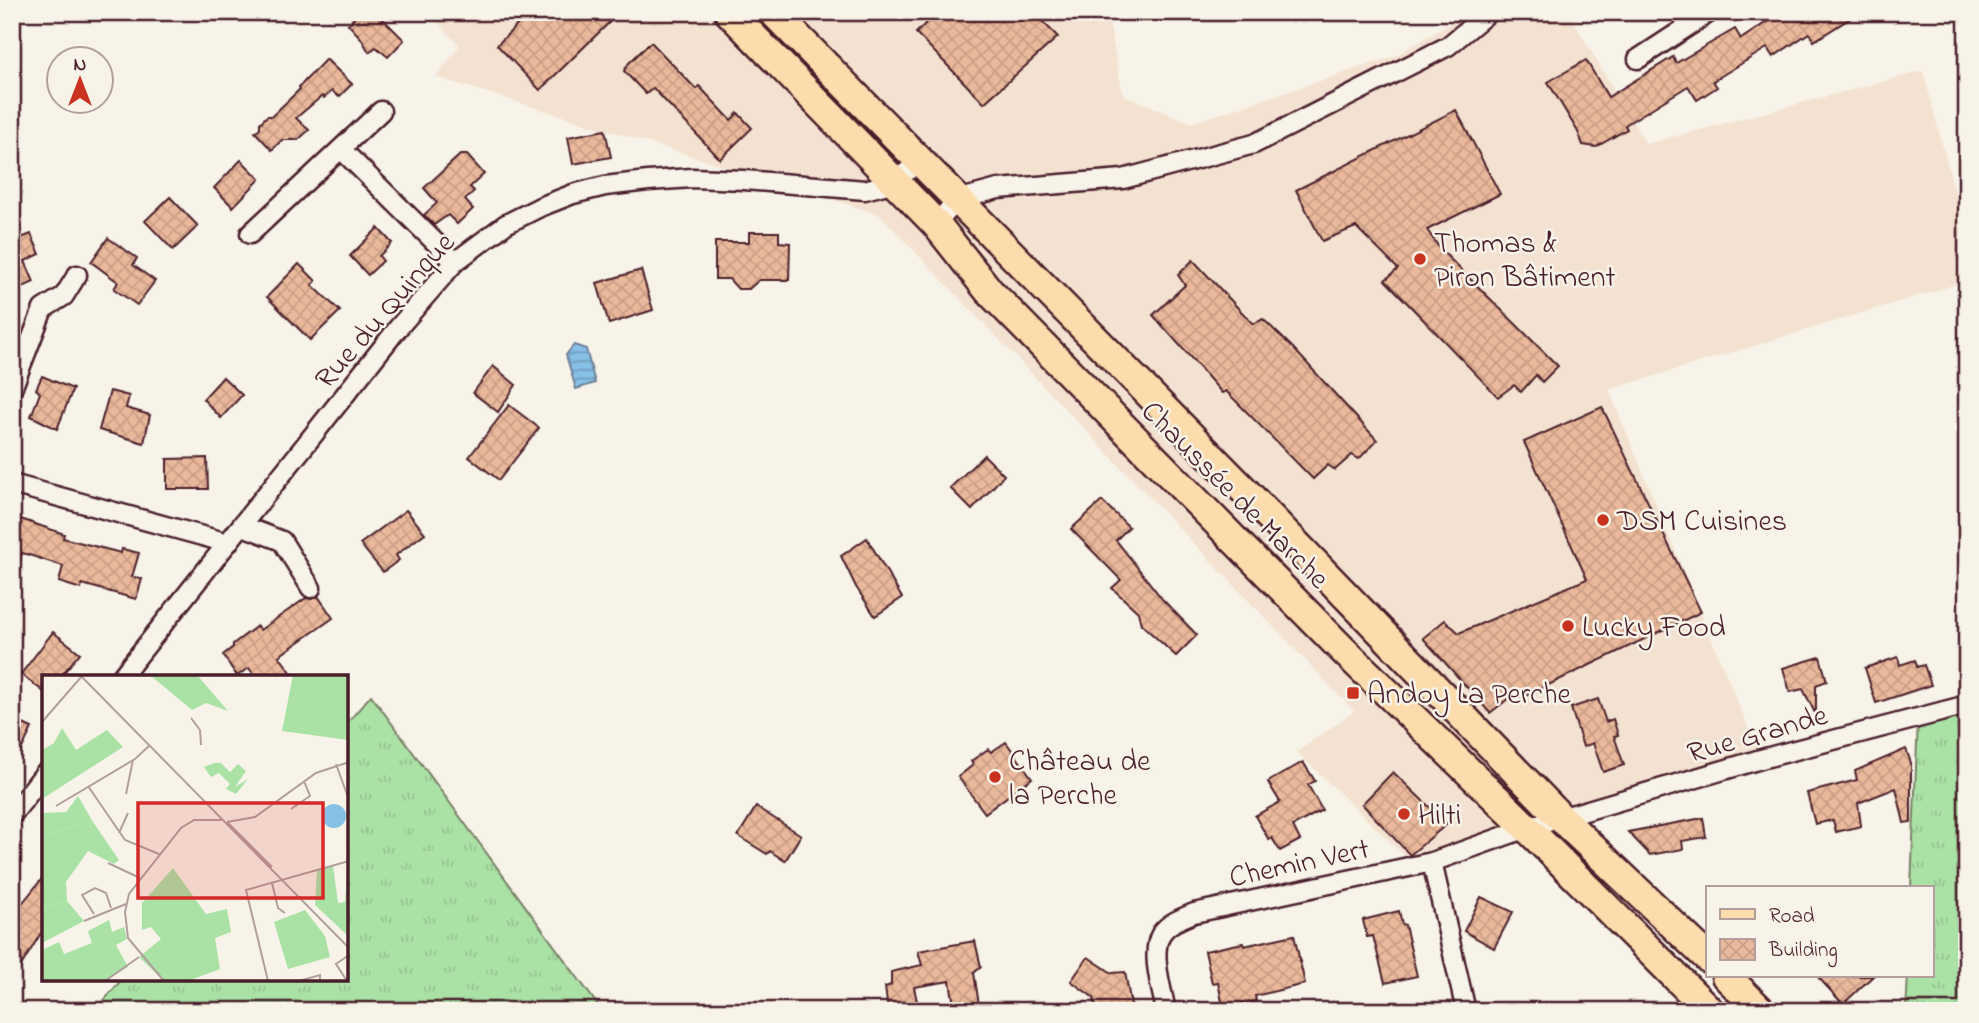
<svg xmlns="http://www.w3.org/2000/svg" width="1979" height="1023" viewBox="0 0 1979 1023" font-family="'Indie Flower',sans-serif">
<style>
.built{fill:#f3e2d1}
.grass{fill:url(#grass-tufts);stroke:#7a8068;stroke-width:2}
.water{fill:url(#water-rules);stroke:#6e809b;stroke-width:2}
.building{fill:url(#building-cross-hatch);stroke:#4a1f2b;stroke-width:2}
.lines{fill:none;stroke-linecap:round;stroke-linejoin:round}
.minor-casing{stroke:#4a1f2b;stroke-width:23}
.primary-casing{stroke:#4a1f2b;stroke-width:33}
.minor{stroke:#f7f3e8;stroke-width:18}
.primary{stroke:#fcdcac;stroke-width:28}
.poi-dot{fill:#c8321e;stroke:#f7f3e8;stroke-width:2.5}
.labels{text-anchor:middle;stroke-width:5;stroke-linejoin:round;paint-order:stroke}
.poi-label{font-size:30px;fill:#4a1f2b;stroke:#f7f3e8;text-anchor:start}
.street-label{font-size:30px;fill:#4a1f2b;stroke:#f7f3e8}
.inset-road{fill:none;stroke:#b29e9c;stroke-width:2}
.view{fill:#d62828;fill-opacity:0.15;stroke:#d62828;stroke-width:3.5}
.inset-edge{fill:none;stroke:#4a1f2b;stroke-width:3.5}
</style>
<defs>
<pattern id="grass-tufts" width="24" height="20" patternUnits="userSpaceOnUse" patternTransform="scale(1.75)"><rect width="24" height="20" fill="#aae2a6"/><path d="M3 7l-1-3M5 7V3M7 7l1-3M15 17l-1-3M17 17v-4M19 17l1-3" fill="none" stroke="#94c18f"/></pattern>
<pattern id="water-rules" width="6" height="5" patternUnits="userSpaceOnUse" patternTransform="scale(1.75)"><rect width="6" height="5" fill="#86c0e5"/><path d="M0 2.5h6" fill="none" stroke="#709bba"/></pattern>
<pattern id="building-cross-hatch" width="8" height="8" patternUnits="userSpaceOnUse" patternTransform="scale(1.75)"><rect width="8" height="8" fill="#eab99b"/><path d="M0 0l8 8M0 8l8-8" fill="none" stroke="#ca9f86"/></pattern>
</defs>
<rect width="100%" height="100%" fill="#f7f3e8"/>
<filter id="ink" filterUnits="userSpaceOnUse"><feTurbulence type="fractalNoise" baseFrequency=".0143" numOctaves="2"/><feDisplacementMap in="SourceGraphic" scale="14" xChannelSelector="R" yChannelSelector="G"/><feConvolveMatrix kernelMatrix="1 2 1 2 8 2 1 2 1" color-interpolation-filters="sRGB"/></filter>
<g filter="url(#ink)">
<polygon class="built" points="426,12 1107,12 1123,95 1192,123 1395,56 1469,12 1568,12 1646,144 1923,71 1967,238 1967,281 1609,390 1761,759 1409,860 1297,752 1354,711 879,214 436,77 460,45"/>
<g class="grass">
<polygon points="371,695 602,1011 95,1011 122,979 346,979 347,723"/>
<polygon points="1967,705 1967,1011 1906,1011 1908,976 1932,976 1932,888 1911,888 1918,719"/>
</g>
<polygon class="water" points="574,345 586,349 595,383 576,389 566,355"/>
<g class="building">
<polygon points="360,12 376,12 404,40 388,57 376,47 369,52 361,38 348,24"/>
<polygon points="530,12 620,12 540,90 497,45"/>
<polygon points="937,12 1033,12 1058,37 984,103 916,33"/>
<polygon points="1782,12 1860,12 1814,41 1809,33 1773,57 1767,48 1713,81 1717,87 1697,100 1688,86 1625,125 1627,129 1596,147 1583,145 1578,132 1548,82 1586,60 1608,97 1673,57 1676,63 1735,29 1741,39"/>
<polygon points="651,42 696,89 699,86 731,120 738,113 752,128 720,159 653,88 646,94 624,71 629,63"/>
<polygon points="326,59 352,84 339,97 332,91 324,98 322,96 296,118 309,130 298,140 282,140 272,150 255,132 260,128 260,123 267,116 272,116 300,89 299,87"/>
<polygon points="1456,110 1500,194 1427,230 1441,250 1558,366 1542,382 1536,375 1521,392 1514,385 1498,397 1385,280 1398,269 1356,227 1322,241 1296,190"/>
<polygon points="605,130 611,157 573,164 568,137"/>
<polygon points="460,155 467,155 484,174 470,187 474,191 465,200 473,209 457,224 448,215 434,225 424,215 437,203 424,188"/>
<polygon points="241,160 260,179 233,207 214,188"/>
<polygon points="170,197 198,226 173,250 145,221"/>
<polygon points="378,228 392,243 379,256 383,261 368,275 350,256"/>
<polygon points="12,232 16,240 31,234 40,254 25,261 34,282 12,292"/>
<polygon points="749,232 779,232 779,242 790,243 789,280 759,280 749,289 738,289 729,279 715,279 715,242 749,242"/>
<polygon points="108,238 137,258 133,265 155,281 137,305 114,289 118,282 91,262"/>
<polygon points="1193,260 1253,324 1263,319 1293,348 1377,440 1359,459 1352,455 1335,470 1328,465 1313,479 1226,391 1222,393 1153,315 1185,285 1178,275"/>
<polygon points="299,264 316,281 312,285 340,311 310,340 267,297"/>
<polygon points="641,270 653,310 609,324 597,283"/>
<polygon points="493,366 516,385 498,412 473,393"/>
<polygon points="42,376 73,389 57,429 31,416 40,393 36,389"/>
<polygon points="223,377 242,395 221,418 203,399"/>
<polygon points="110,391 129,396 126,408 150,415 144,443 99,430"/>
<polygon points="509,405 539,428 499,480 469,457"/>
<polygon points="1602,407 1701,612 1517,700 1513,695 1490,713 1423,638 1445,620 1459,633 1587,579 1524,442"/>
<polygon points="984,455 1004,475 972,510 950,488"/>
<polygon points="207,458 208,489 167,489 167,459"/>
<polygon points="1102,501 1129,527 1116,540 1163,600 1197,635 1176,656 1141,624 1138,612 1112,588 1121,580 1071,529"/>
<polygon points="406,510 425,533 396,555 399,560 383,572 360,544"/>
<polygon points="12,516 64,534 63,538 121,553 122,549 139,553 132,577 142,579 136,599 82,584 81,589 59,582 63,566 26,554 22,553 17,570 12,569"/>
<polygon points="867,538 902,598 875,616 856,587 841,556"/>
<polygon points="318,596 333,618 279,656 294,676 255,676 249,668 237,676 223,655 233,647 233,644 257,626 260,630 306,598 312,599"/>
<polygon points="53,632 80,653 61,676 44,676 44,692 21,674"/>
<polygon points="1820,657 1827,681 1816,685 1816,715 1803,689 1790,692 1783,668"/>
<polygon points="1898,657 1900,665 1915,660 1917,667 1924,665 1931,685 1876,703 1865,668"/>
<polygon points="1598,699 1606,722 1613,719 1618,735 1614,736 1624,765 1603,772 1593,743 1583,747 1571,708"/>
<polygon points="12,719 32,728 12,769"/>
<polygon points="1006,742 1032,778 985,813 958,777 973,765 971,761 988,749 991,752"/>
<polygon points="1906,749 1911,763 1911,822 1904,823 1896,788 1858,803 1861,826 1836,832 1833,820 1815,824 1807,793 1857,780 1855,771"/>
<polygon points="1303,762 1315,781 1308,785 1322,810 1293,826 1300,840 1280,851 1272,838 1269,840 1255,816 1280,802 1268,782"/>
<polygon points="1393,772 1447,824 1410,855 1362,804"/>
<polygon points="756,807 801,835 785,861 770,851 767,854 738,836"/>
<polygon points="1703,818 1706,837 1682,841 1683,849 1650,855 1628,832"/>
<polygon points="44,876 44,928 12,981 12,916"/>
<polygon points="1481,897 1513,912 1494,948 1464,931"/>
<polygon points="1399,911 1402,924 1405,925 1417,976 1385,983 1373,936 1367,937 1363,920"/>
<polygon points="1294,935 1305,984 1255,996 1256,1001 1223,1007 1218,982 1212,983 1205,951 1243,943 1244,946"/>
<polygon points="975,941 981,967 974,973 980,1011 955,1011 950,981 914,987 919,1011 888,1011 885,987 891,985 891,972 922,965 918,951"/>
<polygon points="1088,957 1112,973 1125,972 1132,1011 1096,1011 1094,998 1071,981"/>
<polygon points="1817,976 1873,976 1843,1004"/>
</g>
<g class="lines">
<defs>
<g id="minor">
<polyline points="1638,59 1710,12"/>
<polyline points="342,150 455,262"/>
<polyline points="936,224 957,200 998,189 1123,179 1254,144 1448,46 1489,12"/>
<polyline points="250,234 381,111"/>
<polyline points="12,389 43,309 64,296 77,275"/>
<polyline points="12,484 228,543"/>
<polyline points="243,526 282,541 311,588"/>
<polyline points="122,676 398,328 455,262 506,224 540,207 573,194 605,186 648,181 692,178 744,180 865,190 895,182 919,161"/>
<polyline points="12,815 44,774"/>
<polyline points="1432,862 1466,1011"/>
<path d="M 1166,1011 C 1162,990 1150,953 1161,934 C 1168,923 1182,918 1194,913 L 1432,862 L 1527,828 L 1761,759 L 1967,705"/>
</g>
<g id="primary">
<polyline points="729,12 936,224 989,291 1343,650 1527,828 1710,1011"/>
<polyline points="773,12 1241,487 1562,819 1708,958"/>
<polyline points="1726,976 1761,1011"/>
</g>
</defs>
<use href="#minor" class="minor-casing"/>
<use href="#primary" class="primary-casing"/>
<use href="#minor" class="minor"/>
<use href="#primary" class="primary"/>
</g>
</g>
<g class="poi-dot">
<circle cx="1420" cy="259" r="7"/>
<circle cx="1603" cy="520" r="7"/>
<circle cx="1568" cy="626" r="7"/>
<rect x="1346" y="686" width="14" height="14" rx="3.5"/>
<circle cx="995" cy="777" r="7"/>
<circle cx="1404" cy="814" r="7"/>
</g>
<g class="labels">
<g class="poi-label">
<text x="1434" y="252">Thomas &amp;<tspan x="1434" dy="34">Piron Bâtiment</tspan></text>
<text x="1617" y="530">DSM Cuisines</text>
<text x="1582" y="636">Lucky Food</text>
<text x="1367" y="703">Andoy La Perche</text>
<text x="1009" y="770">Château de<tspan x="1009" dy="34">la Perche</tspan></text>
<text x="1418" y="824">Hilti</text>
</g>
<g class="street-label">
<text transform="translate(384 310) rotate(-49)" y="10">Rue du Quinque</text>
<text transform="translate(1236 494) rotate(45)" y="10">Chaussée de Marche</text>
<text transform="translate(1757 733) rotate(-16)" y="10">Rue Grande</text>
<text transform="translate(1299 862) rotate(-12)" y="10">Chemin Vert</text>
</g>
</g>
<g transform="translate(42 675)">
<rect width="306" height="306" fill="#f7f3e8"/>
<path d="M 108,0 L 155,0 L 186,36 L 164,28 L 150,35 ZM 251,0 L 306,0 L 306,65 L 240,56 ZM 20,53 L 34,75 L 65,55 L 81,72 L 0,124 L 0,75 L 12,68 ZM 36,121 L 51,147 L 0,160 L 0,138 L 24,137 ZM 306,186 L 306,261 L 273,230 L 275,195 L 291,191 L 296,228 L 303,227 ZM 131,193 L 164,239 L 185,234 L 189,257 L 173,263 L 178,294 L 146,306 L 122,306 L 97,282 L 119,264 L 109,252 L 100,255 L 100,228 ZM 25,226 L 42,246 L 0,268 L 0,234 ZM 263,235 L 283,261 L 288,282 L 246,294 L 232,247 ZM 67,245 L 70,257 L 82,252 L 85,264 L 74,270 L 86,292 L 63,306 L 0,306 L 0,275 L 17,267 L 22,279 L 50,268 L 46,256 Z" fill="#aae2a6"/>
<path d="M 172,88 L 179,88 L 188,97 L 196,89 L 204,96 L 193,112 L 206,104 L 194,119 L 184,114 L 188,109 L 177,98 L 169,102 L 162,92 ZM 51,147 L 77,185 L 72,189 L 46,176 L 24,207 L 25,226 L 0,234 L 0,160 Z" fill="#aae2a6"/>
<path d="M280 141a12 12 0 1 1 24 0a12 12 0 1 1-24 0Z" fill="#86c0e5"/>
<path class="inset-road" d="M 38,0 L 307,273M 149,43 L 158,55 L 159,70M 0,47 L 40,1M 294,89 L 307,125M 46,111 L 83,165 L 117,179M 84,119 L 91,85M 14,131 L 93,84 L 108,70M 249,134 L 268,121 L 262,106M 185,147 L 213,142 L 274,98 L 307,87M 185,147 L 230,192M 77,158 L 86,138M 66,188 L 98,203M 230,208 L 236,233 L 243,238M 52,239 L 40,220 L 53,213 L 64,218 L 69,233M 42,246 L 84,229M 63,306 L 97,282M 122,306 L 86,263 L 83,237 L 87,219 L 139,153 L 152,145 L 180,145M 226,306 L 204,215 L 307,186M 257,306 L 278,300 L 278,306M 305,306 L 294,289 L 307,280"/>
<path class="view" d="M 96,128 L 281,128 L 281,223 L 96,223 Z"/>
<rect width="306" height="306" class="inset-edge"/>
</g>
<rect width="1979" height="1023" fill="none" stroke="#f7f3e8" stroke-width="42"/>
<rect x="21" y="21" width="1937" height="981" fill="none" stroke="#4a1f2b" stroke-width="2.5" filter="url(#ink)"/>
<rect x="1706" y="886" width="228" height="91" fill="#f7f3e8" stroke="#b29e9c" stroke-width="2"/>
<rect x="1720" y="909" width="35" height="10" fill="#fcdcac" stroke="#b29e9c" stroke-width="2"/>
<text x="1769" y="922" font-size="21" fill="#4a1f2b">Road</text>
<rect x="1720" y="939" width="35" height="21" fill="url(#building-cross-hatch)" stroke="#b29e9c" stroke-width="2"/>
<text x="1769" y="956" font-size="21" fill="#4a1f2b">Building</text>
<g transform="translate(80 80)"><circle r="33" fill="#f7f3e8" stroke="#b29e9c" stroke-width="2"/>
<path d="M0-5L12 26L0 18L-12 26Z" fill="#c8321e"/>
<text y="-10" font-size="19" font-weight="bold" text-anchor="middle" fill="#4a1f2b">N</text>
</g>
</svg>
